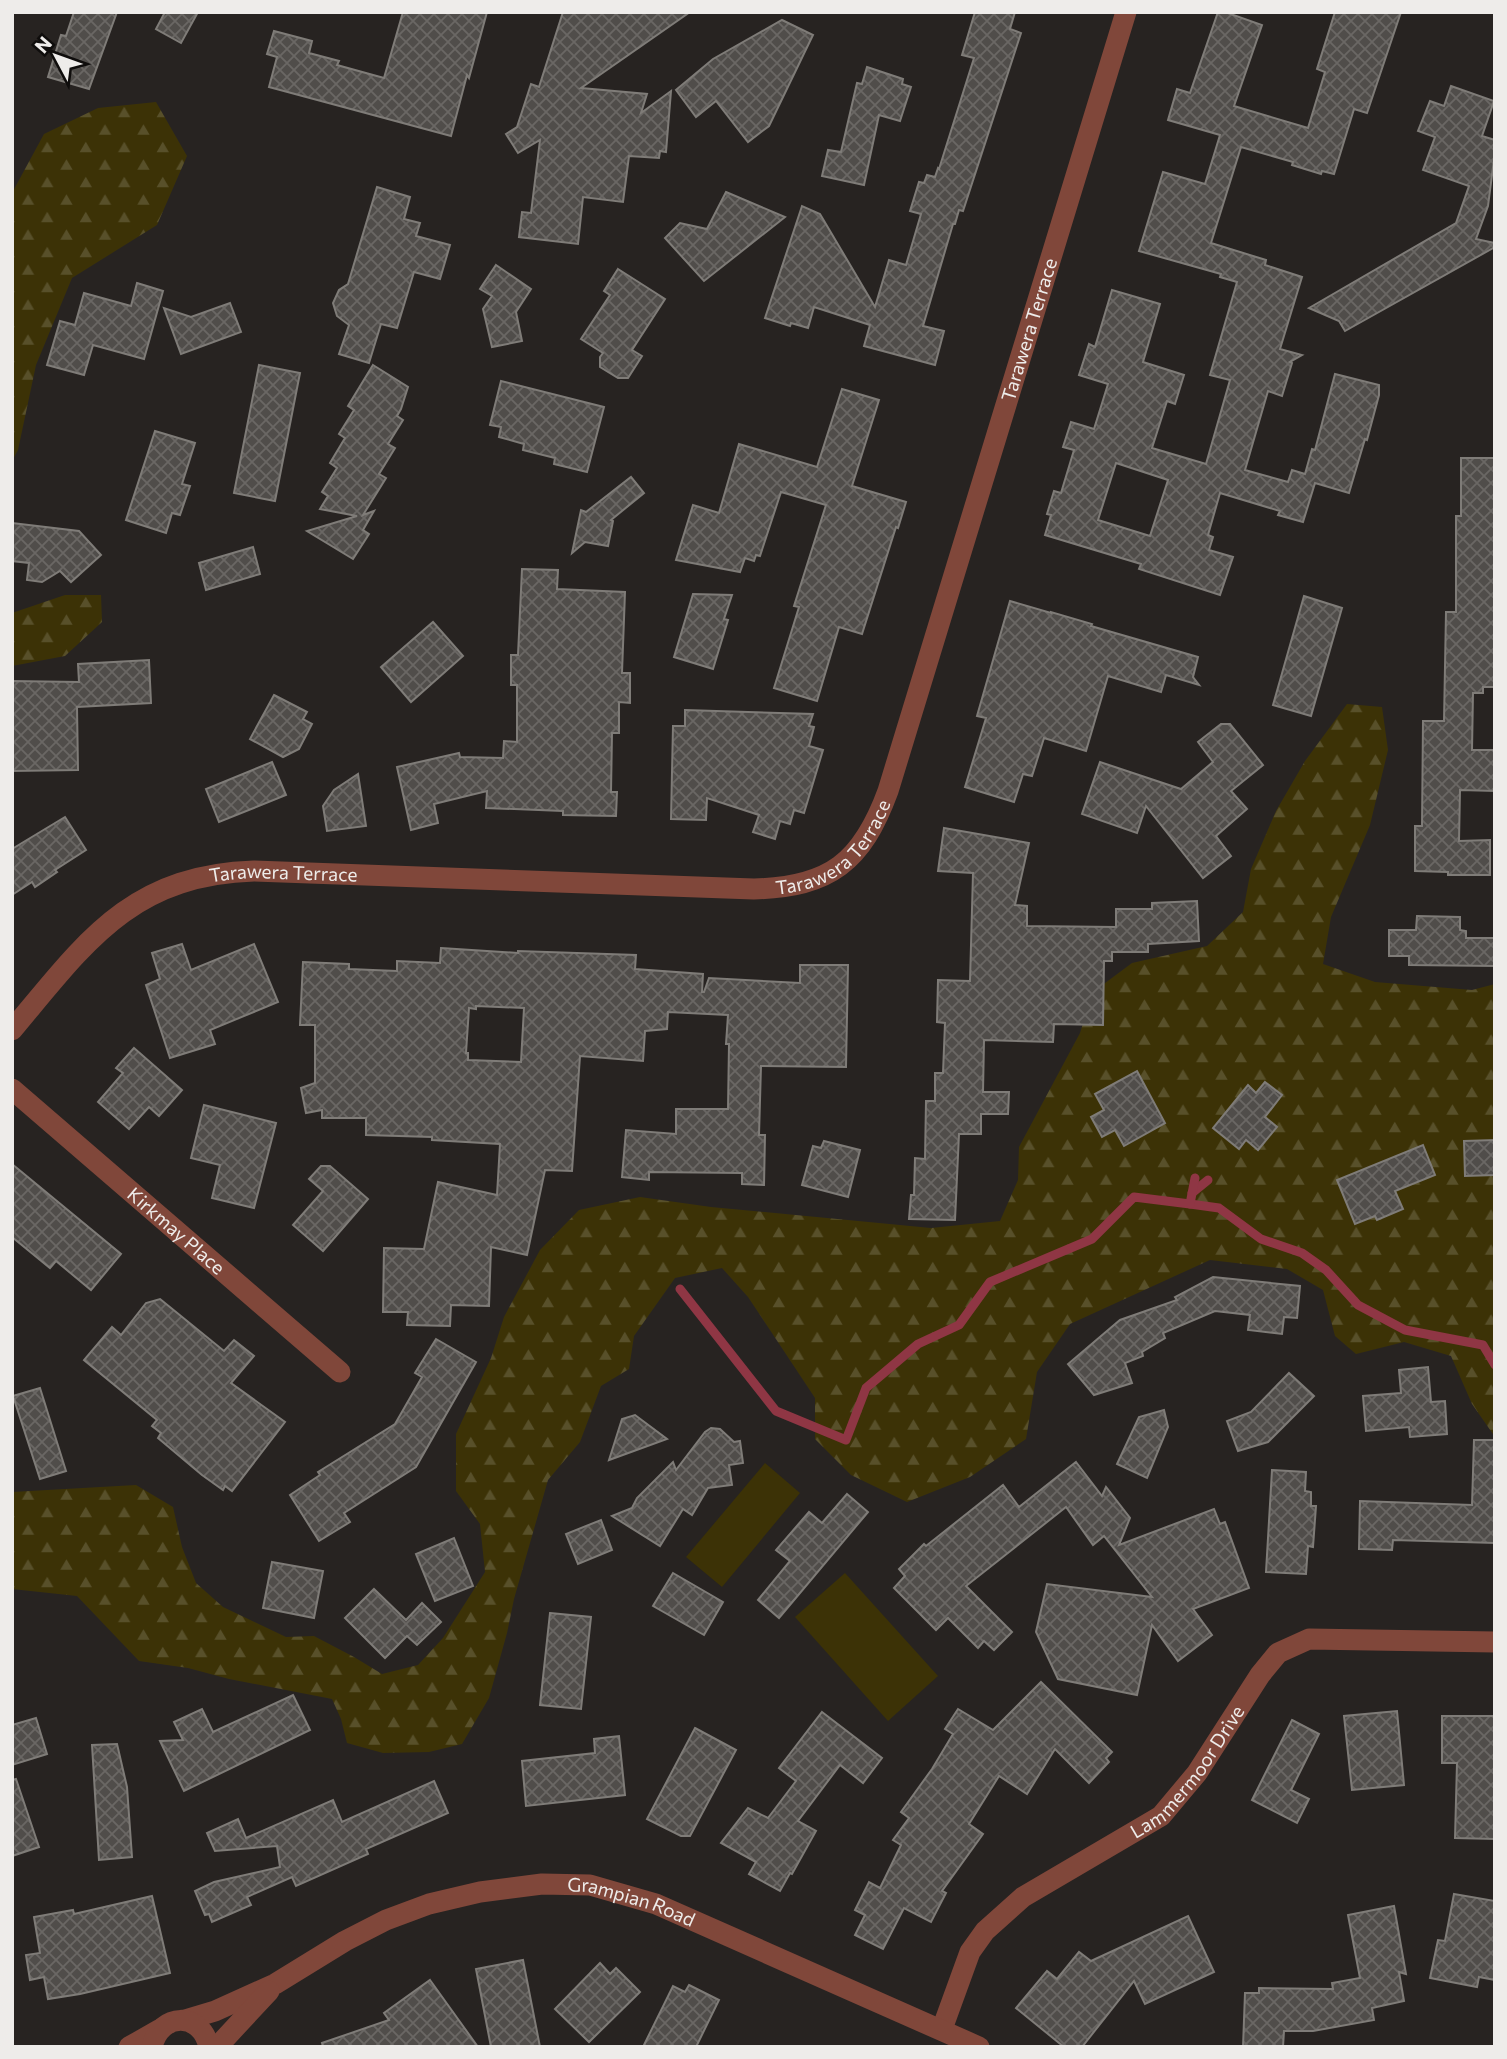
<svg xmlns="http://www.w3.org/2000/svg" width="1507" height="2059" viewBox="0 0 1507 2059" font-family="Commissioner,sans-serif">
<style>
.green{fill:#3c3206}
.forest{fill:url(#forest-firs)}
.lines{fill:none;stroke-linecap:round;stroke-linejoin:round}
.stream{stroke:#8f3644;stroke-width:9}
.building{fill:url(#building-cross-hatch);stroke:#7f7c78;stroke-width:2;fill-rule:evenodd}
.minor{stroke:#80473a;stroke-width:21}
.tertiary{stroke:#80473a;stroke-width:21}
.labels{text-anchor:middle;stroke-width:5;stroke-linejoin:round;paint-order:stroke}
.street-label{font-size:19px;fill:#eeecea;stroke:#0f0d0c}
</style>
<defs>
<pattern id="forest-firs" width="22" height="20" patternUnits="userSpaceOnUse" patternTransform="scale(1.75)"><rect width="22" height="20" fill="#3c3206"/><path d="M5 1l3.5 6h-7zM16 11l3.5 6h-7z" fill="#58502a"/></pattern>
<pattern id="building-cross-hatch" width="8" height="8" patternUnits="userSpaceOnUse" patternTransform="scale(1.75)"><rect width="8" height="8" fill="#504d4a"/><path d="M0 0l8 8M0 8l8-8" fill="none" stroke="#6a6764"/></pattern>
</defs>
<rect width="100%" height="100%" fill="#272321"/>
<g class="green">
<polygon points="765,1463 800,1493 722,1587 686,1557"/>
<polygon points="845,1573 938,1676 888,1721 795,1617"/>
</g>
<g class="forest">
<polygon points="156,102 187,156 157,225 72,278 36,365 18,450 12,461 12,193 44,134 98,108"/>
<polygon points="65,595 101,595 102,622 65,656 12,666 12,613"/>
<polygon points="1347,704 1382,707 1388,750 1370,825 1331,917 1323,964 1375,982 1472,990 1495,984 1495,1437 1472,1404 1451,1356 1404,1342 1356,1354 1335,1336 1323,1290 1287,1269 1210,1260 1070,1324 1037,1372 1026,1439 970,1477 907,1502 851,1475 815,1439 815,1398 748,1297 722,1268 675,1278 634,1336 629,1369 601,1386 580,1442 548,1480 514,1599 507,1633 489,1698 462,1744 429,1752 383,1753 347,1743 341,1719 332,1699 229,1679 188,1668 139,1661 77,1596 12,1589 12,1492 136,1485 173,1507 182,1547 196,1583 223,1607 286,1637 314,1636 354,1657 382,1674 418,1665 443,1638 485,1572 480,1524 456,1491 456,1434 491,1358 504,1317 540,1250 579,1210 640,1197 711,1207 931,1228 1000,1221 1018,1180 1019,1147 1080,1033 1093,992 1132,963 1207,946 1243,912 1251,869 1276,811 1305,761"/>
</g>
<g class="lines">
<g class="stream">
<polyline points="1192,1193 1208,1180"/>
<polyline points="1190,1204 1219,1208 1261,1239 1302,1253 1326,1270 1358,1305 1405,1330 1483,1345 1495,1365"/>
<polyline points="680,1289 776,1411 846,1440 866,1388 918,1344 959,1325 990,1282 1092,1239 1134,1197 1190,1204 1195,1178"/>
</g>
</g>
<g class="building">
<polygon points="74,12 117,12 89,89 48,77 61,35 66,36"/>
<polygon points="165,12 198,12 181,43 156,29"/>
<polygon points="403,12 487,12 469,78 467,75 451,136 269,87 277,57 267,54 274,31 312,41 309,53 339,61 337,65 384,78"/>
<polygon points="563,12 690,12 581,88 647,94 641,113 671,91 666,152 660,151 659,158 629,156 623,202 583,197 578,244 519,237 522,212 531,213 540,140 518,153 506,134 517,127 531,84 539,87"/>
<polygon points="975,12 1015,12 1010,29 1021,33 963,211 959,210 955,224 953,224 923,326 944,331 935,365 864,346 870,325 814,307 808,328 791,323 790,326 765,318 802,206 820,214 875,307 889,260 906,265 921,214 910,211 919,182 924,183 927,175 935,177 938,168 939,169 974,58 962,55"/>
<path d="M 1218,12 L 1225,12 L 1262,25 L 1234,106 L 1308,128 L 1325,72 L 1317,69 L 1335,12 L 1401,12 L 1367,113 L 1354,109 L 1334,174 L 1322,171 L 1321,174 L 1292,165 L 1293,162 L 1241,147 L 1211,243 L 1266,260 L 1265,265 L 1302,277 L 1280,349 L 1302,355 L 1290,362 L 1292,363 L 1282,396 L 1268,391 L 1245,470 L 1288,482 L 1292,470 L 1305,474 L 1312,449 L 1315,450 L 1335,374 L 1379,385 L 1379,395 L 1367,440 L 1365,439 L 1349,493 L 1315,483 L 1303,522 L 1278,515 L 1280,511 L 1220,493 L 1208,535 L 1213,537 L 1209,550 L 1233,557 L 1220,595 L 1139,569 L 1141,564 L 1045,535 L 1051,515 L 1047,514 L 1054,491 L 1061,493 L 1074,450 L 1063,447 L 1071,422 L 1094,429 L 1108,384 L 1079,375 L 1089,344 L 1095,347 L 1112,290 L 1160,304 L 1143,362 L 1184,375 L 1175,404 L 1167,401 L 1152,448 L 1206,464 L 1230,380 L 1210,375 L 1237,282 L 1220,277 L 1221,274 L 1139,251 L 1163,172 L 1205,184 L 1220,135 L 1168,120 L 1177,89 L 1190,93 ZM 1116,463 L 1168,480 L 1150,536 L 1098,520 Z"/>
<polygon points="782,20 813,35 769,126 748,142 716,101 696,117 676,90 713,59"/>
<polygon points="867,67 903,79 902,84 911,87 900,121 879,115 864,185 822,176 828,150 841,152 857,83 862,84"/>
<polygon points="1451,86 1494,101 1482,136 1495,140 1495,152 1488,206 1476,239 1495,243 1495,247 1345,331 1339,321 1309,308 1456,223 1469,186 1423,170 1435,137 1418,131 1430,101 1444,106"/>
<polygon points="377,187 410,197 404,219 420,223 416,236 450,245 440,279 414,272 397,328 381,324 369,363 339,354 349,325 337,316 333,303 339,290 348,284"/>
<polygon points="726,192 785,217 704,281 665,238 680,223 707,229"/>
<polygon points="496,265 531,289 516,312 522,341 492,347 483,309 492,296 480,289"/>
<polygon points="618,269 665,299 632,350 642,356 628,378 618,378 600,367 600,357 603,353 581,339 610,295 604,291"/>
<polygon points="137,283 163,291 144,359 93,345 84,375 47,365 60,321 75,325 84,293 131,306"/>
<polygon points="230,303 241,332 181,354 164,308 191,317"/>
<polygon points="259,365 300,373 275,501 234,493"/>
<polygon points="373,365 408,387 401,409 397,416 403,420 388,444 395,448 379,474 386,478 363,515 374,511 363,530 369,534 353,559 307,531 357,516 320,509 328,496 322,492 337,468 330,463 345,438 339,434 354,410 348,406"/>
<polygon points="501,381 604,407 587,472 554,464 555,458 523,450 524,444 499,437 501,427 490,425"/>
<polygon points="842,389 879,400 852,486 906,502 898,528 896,527 862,634 839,627 817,701 774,688 799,607 794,606 826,505 781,492 760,556 756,555 754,561 745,558 740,572 676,560 693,505 719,513 739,444 817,467"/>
<polygon points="155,431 195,443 182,484 190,486 180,515 172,513 166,533 126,520"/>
<polygon points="1461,458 1495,458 1495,687 1483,687 1483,693 1473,693 1472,750 1495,750 1495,791 1460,790 1459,841 1490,840 1490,875 1448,875 1448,872 1415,871 1415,826 1422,826 1423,721 1444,721 1446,612 1456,612 1456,516 1461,516"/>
<polygon points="631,477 644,493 611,520 613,521 608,546 585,542 572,553 581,510 586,512"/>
<polygon points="12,523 79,531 101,555 71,582 60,571 42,582 27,580 29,563 12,561"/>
<polygon points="253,547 260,574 206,590 199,563"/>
<polygon points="522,569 558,570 557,589 625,592 622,673 630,673 630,703 619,702 619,733 612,733 611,792 617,792 616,816 563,815 563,811 486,808 487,791 434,804 438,823 411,830 397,767 459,753 460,757 503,758 504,741 517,742 517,685 511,685 511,655 518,655"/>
<polygon points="693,594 732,595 724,619 728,620 713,669 674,657"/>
<polygon points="1304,596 1342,608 1311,716 1273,705"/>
<polygon points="1010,601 1051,613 1051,612 1092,624 1091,626 1198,657 1193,677 1199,685 1166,675 1161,692 1108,676 1086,751 1044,738 1032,776 1023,774 1014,802 965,787 986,718 977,716"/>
<polygon points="433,622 463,656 411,702 381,667"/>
<polygon points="149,660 151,703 77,707 78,770 12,771 12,681 79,682 78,664"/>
<polygon points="274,695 307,712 303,719 312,724 299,749 283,757 250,739"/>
<polygon points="685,710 813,714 809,726 814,727 809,746 823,750 804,813 794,810 790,824 780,821 775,839 753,832 759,815 707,798 706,820 671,819 673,726 685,726"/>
<polygon points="1221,724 1230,724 1263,765 1231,791 1247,809 1216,836 1231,856 1203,878 1146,806 1137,833 1082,814 1100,762 1181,789 1213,762 1198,742"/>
<polygon points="272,762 286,795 219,822 206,789"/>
<polygon points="358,774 366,826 327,831 323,806 334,790"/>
<polygon points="65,817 86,850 55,870 57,872 35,887 32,882 12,895 12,849"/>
<polygon points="944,828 1029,843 1015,905 1027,906 1027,926 1116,927 1116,909 1152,909 1152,903 1197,901 1199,941 1148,944 1148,952 1112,952 1112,961 1104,961 1103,1025 1054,1024 1053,1042 984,1040 983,1092 1009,1092 1008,1114 981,1114 981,1134 959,1134 955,1220 909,1219 911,1195 914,1195 915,1158 925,1159 926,1101 935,1101 935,1073 943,1073 945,1023 937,1022 938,980 970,981 973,873 938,871"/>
<polygon points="1417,916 1460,917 1460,930 1466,931 1466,938 1495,938 1495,966 1409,965 1409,956 1389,956 1389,930 1416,930"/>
<polygon points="182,944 191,970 254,944 278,1002 210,1030 215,1044 170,1058 146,985 160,979 152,953"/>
<path d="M 441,948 L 518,953 L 518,951 L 636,955 L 635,969 L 703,974 L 702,992 L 704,992 L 709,978 L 800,983 L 800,965 L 848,965 L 846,1067 L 761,1066 L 759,1135 L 765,1135 L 764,1185 L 742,1184 L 742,1173 L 649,1172 L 649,1180 L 622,1177 L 626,1130 L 676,1134 L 676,1109 L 728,1109 L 729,1044 L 726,1044 L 728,1015 L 668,1012 L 667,1029 L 645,1031 L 643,1061 L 580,1056 L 572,1171 L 545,1170 L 527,1255 L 491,1247 L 489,1306 L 451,1305 L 450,1326 L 407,1325 L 408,1312 L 383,1312 L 384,1248 L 424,1249 L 438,1182 L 497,1195 L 500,1144 L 432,1140 L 432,1137 L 366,1135 L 366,1118 L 322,1118 L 322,1110 L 306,1113 L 301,1088 L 315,1083 L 315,1025 L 300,1025 L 303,962 L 349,964 L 349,969 L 397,971 L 397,961 L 440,963 ZM 476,1006 L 524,1008 L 521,1062 L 468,1060 L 468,1053 L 466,1053 L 469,1008 L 476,1009 Z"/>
<polygon points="134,1048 182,1090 159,1116 149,1107 129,1129 98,1102 123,1073 116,1068"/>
<polygon points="1137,1071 1165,1123 1124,1146 1115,1130 1102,1137 1091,1117 1104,1110 1095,1094"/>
<polygon points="1265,1082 1282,1095 1265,1117 1277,1127 1258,1150 1246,1140 1239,1149 1213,1128 1248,1085 1256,1093"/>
<polygon points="204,1105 276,1123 254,1208 212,1198 220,1165 191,1158"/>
<polygon points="1495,1140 1495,1175 1465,1176 1464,1141"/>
<polygon points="824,1141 860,1150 848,1197 802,1185 813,1146 821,1148"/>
<polygon points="1423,1145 1435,1175 1395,1191 1403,1209 1377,1220 1375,1216 1355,1224 1337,1180"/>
<polygon points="12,1164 121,1254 91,1290 56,1261 50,1268 12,1237"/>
<polygon points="321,1166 330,1166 368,1199 323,1251 293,1225 323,1191 309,1179"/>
<polygon points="1213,1277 1300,1286 1297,1318 1284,1317 1282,1334 1248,1330 1250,1315 1215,1311 1163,1333 1165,1338 1142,1352 1143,1356 1125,1363 1132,1383 1094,1395 1068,1364 1120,1320 1177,1300 1175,1297"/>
<polygon points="160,1299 224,1351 234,1340 254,1356 231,1383 285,1422 232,1491 225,1486 223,1490 202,1475 158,1438 161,1433 152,1426 157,1420 84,1360 112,1327 121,1335 146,1303"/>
<polygon points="436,1339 476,1362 416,1467 344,1513 350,1522 319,1541 290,1495 320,1475 318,1472 395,1424 422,1377 415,1373"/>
<polygon points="1428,1367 1431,1402 1445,1401 1447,1434 1410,1437 1409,1427 1366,1431 1363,1396 1401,1393 1399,1370"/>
<polygon points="1289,1373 1314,1396 1268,1442 1238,1451 1227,1421 1251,1412"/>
<polygon points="40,1388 66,1471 40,1479 13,1396"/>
<polygon points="1164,1410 1168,1427 1147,1478 1117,1464 1139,1417"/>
<polygon points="635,1415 667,1439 609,1460 622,1419"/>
<polygon points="711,1428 720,1429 734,1442 740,1441 743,1463 729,1465 732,1485 708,1488 692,1515 683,1509 660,1546 612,1516 632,1508 637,1498 673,1462 676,1470 705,1432"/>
<polygon points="1474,1440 1495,1440 1495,1543 1393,1540 1392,1550 1359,1549 1360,1501 1472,1505"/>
<polygon points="1076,1462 1102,1496 1106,1487 1130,1518 1119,1545 1214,1509 1220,1524 1225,1522 1249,1588 1193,1609 1212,1635 1178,1661 1152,1625 1137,1695 1058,1679 1036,1632 1047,1584 1152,1597 1104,1536 1093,1545 1066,1507 966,1586 1012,1632 994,1650 984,1641 978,1648 948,1618 936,1630 894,1588 905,1576 899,1569 924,1544 926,1546 1003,1485 1019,1507"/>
<polygon points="1272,1470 1306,1472 1305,1491 1311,1492 1311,1506 1316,1506 1313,1547 1308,1546 1306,1574 1266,1572"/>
<polygon points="847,1494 868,1512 779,1618 758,1600 790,1561 776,1550 809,1512 822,1523"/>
<polygon points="601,1520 612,1550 578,1564 566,1534"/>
<polygon points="454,1538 473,1586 435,1601 416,1554"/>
<polygon points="272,1562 323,1571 314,1618 263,1608"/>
<polygon points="673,1573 723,1602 704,1635 653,1606"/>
<polygon points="374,1589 406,1620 422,1603 441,1622 417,1645 407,1636 385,1658 345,1618"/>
<polygon points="550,1613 591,1617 581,1709 540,1705"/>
<polygon points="1041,1682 1112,1752 1106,1758 1109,1762 1089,1783 1055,1749 1027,1794 999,1776 969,1824 983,1834 942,1891 946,1893 931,1922 904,1908 883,1949 855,1935 865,1915 855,1910 869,1882 880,1888 901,1845 893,1840 909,1818 901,1812 932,1769 953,1734 945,1729 958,1709 993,1730"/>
<polygon points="293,1695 310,1730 184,1791 160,1741 183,1740 174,1722 202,1709 213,1732"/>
<polygon points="1397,1711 1404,1785 1352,1790 1344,1716"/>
<polygon points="822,1712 882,1758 863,1783 840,1765 798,1821 816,1831 792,1874 790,1873 780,1891 749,1874 756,1862 721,1843 748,1808 768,1818 796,1781 779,1768"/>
<polygon points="1442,1716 1495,1716 1495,1839 1455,1838 1457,1763 1442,1763"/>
<polygon points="36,1718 47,1754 12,1765 12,1725"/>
<polygon points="1292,1720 1319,1734 1291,1790 1309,1799 1297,1823 1252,1800"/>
<polygon points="695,1728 736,1750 690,1836 681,1836 647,1819"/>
<polygon points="619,1736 625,1795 526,1806 522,1761 595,1753 594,1739"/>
<polygon points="117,1744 127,1787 132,1857 99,1860 92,1745"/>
<polygon points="16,1779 39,1847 12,1856 12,1780"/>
<polygon points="434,1781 448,1813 366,1849 368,1854 296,1886 292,1877 247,1897 251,1905 212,1922 209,1914 205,1915 195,1891 214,1882 280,1867 277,1846 215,1851 207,1833 238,1819 246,1838 333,1800 342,1822"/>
<polygon points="1454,1894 1495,1901 1495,1980 1479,1977 1477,1987 1430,1978 1438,1940 1445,1941"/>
<polygon points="152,1896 170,1973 80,1994 48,1999 44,1977 30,1980 26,1955 40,1953 34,1917 73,1910 74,1914"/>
<polygon points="1394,1906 1406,1974 1399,1972 1404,2001 1372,2008 1374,2020 1313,2031 1284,2031 1283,2047 1243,2047 1245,1993 1259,1993 1259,1988 1333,1989 1332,1983 1360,1978 1348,1915"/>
<polygon points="1188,1916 1214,1972 1145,2004 1134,1981 1082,2047 1064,2047 1016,2008 1047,1971 1057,1979 1079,1952 1091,1961"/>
<polygon points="523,1960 540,2047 491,2047 476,1969"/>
<polygon points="600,1963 610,1974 616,1968 640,1992 589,2042 555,2009"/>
<polygon points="430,1980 478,2047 323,2047 322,2043 389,2020 384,2013"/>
<polygon points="689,1985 719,2000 696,2047 643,2047 673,1986 685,1992"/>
</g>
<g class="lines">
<g class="minor">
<path id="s1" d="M 12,1089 L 340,1372"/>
<path id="s2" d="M 942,2029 L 970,1952 L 985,1931 L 1023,1897 L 1161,1816 L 1197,1773 L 1260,1675 L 1278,1653 L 1309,1639 L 1495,1642"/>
</g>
<g class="tertiary">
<path id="s3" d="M 12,1030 C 85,943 130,875 254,871 L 754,889 C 830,887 862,862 888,791 L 1126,12"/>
<path id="s4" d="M 185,2020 L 215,2011 L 275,1984 L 345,1941 L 386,1920 L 429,1904 L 480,1892 L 542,1884 L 590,1885 L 656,1904 L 979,2047"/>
<polyline points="129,2047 159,2030"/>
<path d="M 152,2047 C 160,2012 201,2011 209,2047"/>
<polyline points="217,2047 269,1991"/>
</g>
</g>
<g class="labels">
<g class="street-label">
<text dy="7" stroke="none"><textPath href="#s3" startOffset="1465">Tarawera Terrace</textPath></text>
<text dy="7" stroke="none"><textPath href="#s3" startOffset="898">Tarawera Terrace</textPath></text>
<text dy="7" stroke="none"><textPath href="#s3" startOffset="331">Tarawera Terrace</textPath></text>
<text dy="7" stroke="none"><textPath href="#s1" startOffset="217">Kirkmay Place</textPath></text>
<text dy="7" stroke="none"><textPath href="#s2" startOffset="369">Lammermoor Drive</textPath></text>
<text dy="7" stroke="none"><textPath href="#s4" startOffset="478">Grampian Road</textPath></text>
</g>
</g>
<rect width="1507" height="2059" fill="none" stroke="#eeecea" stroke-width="28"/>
<g transform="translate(56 56) rotate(311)" stroke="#0f0d0c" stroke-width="5" paint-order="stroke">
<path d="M0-5L12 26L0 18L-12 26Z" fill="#eeecea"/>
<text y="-10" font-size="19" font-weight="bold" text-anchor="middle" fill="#eeecea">N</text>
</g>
</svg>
